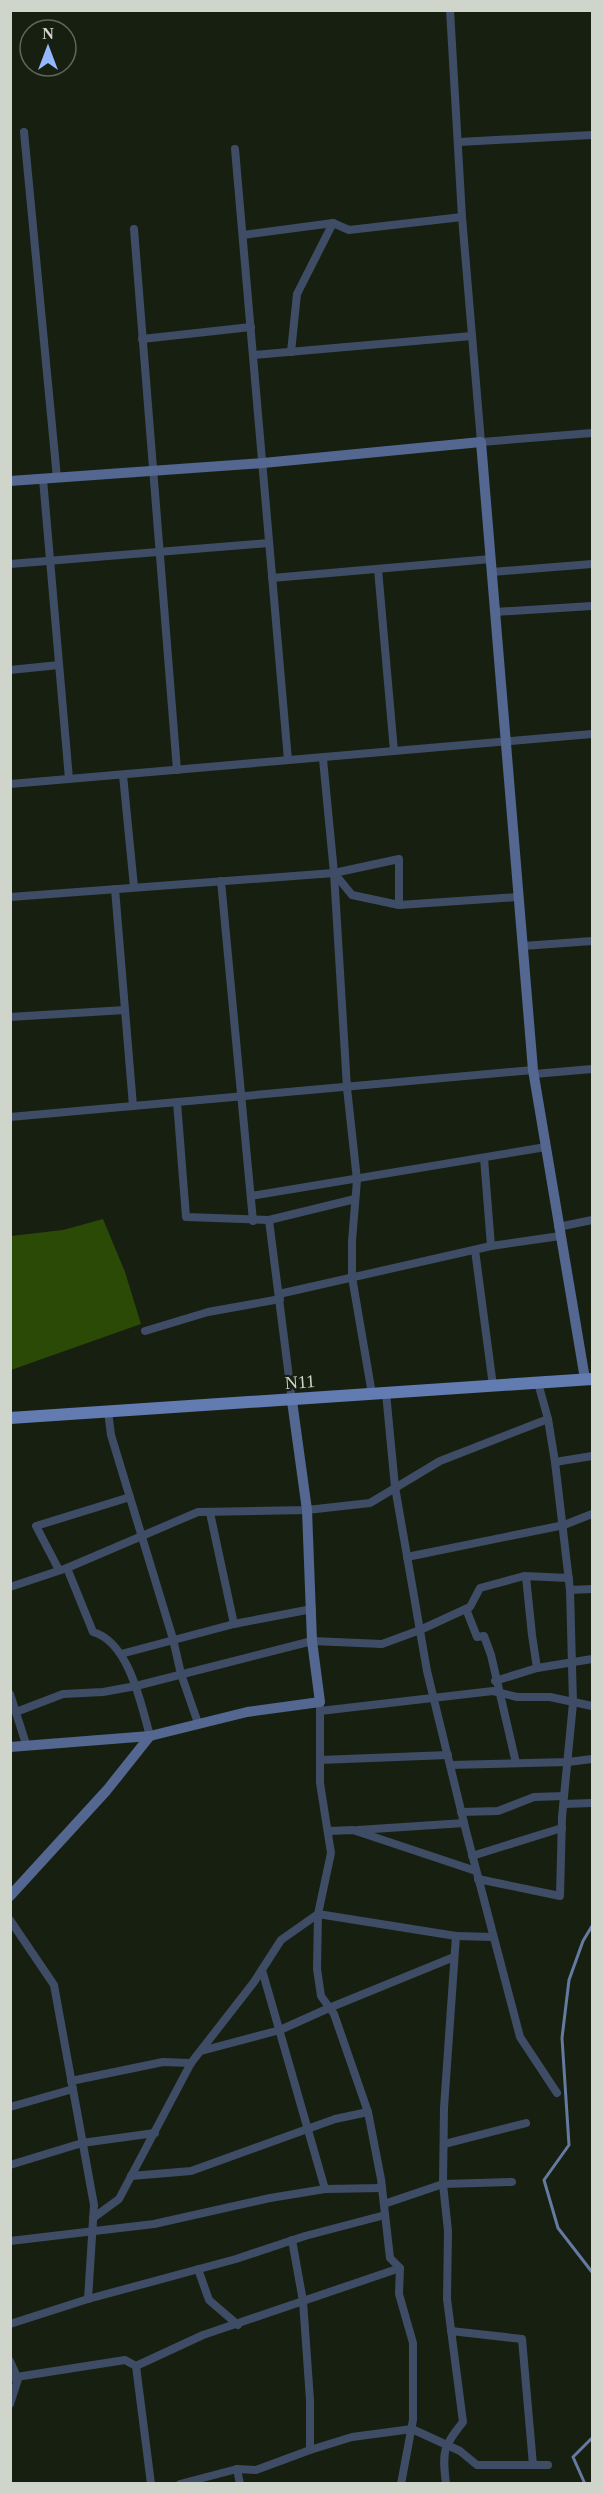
<svg xmlns="http://www.w3.org/2000/svg" width="603" height="2494" viewBox="0 0 603 2494" font-family="Georgia,serif">
<style>
.green{fill:#2a4a06}
.lines{fill:none;stroke-linecap:round;stroke-linejoin:round}
.stream{stroke:#657aa0;stroke-width:3}
.street{stroke:#3f4c66;stroke-width:8}
.secondary{stroke:#536790;stroke-width:10}
.primary{stroke:#627bb1;stroke-width:12}
.labels{text-anchor:middle;stroke-width:4.5;stroke-linejoin:round;paint-order:stroke}
.street-label{font-size:18px;fill:#cfd5cb;stroke:#171f11}
</style>
<rect width="100%" height="100%" fill="#171f11"/>
<polygon class="green" points="103,1219 125,1272 141,1324 11,1370 11,1236 63,1230"/>
<g class="lines">
<g class="stream">
<polyline points="592,1926 583,1941 569,1980 562,2038 569,2145 544,2180 558,2228 592,2272"/>
<polyline points="585,2484 573,2457 592,2438"/>
</g>
<g class="street">
<polyline points="450,10 462,217 481,442 592,433"/>
<polyline points="24,132 57,478"/>
<polyline points="459,142 592,135"/>
<polyline points="235,149 288,760"/>
<polyline points="333,223 349,230 462,217"/>
<polyline points="134,229 177,770"/>
<polyline points="243,235 333,223 297,294 291,352"/>
<polyline points="142,339 251,327"/>
<polyline points="253,355 472,336"/>
<polyline points="43,479 69,779"/>
<polyline points="10,564 269,543"/>
<polyline points="378,569 394,751"/>
<polyline points="492,572 592,564"/>
<polyline points="272,578 491,559"/>
<polyline points="495,612 592,606"/>
<polyline points="10,670 59,665"/>
<polyline points="323,759 334,873 347,1088 357,1180 352,1241 352,1277 372,1394"/>
<polyline points="123,775 134,887"/>
<polyline points="10,784 592,734"/>
<polyline points="334,873 399,859 399,905"/>
<polyline points="221,881 253,1221"/>
<polyline points="115,889 133,1106"/>
<polyline points="10,897 334,873 352,895 399,905 519,897"/>
<polyline points="523,946 592,941"/>
<polyline points="10,1017 125,1010"/>
<polyline points="534,1074 592,1069"/>
<polyline points="177,1102 186,1217 269,1220 355,1199"/>
<polyline points="10,1117 533,1070"/>
<polyline points="484,1158 491,1246"/>
<polyline points="251,1196 546,1147"/>
<polyline points="269,1220 292,1401"/>
<polyline points="558,1227 592,1220"/>
<polyline points="475,1250 493,1386"/>
<polyline points="279,1294 491,1246 560,1236"/>
<polyline points="145,1331 208,1312 280,1299"/>
<polyline points="386,1393 395,1487 427,1671 466,1831 520,2037 557,2093"/>
<polyline points="108,1411 111,1435 173,1639 181,1674 198,1723"/>
<polyline points="555,1462 592,1456"/>
<polyline points="210,1513 234,1624"/>
<polyline points="407,1557 564,1525 592,1514"/>
<path d="M 67,1568 L 93,1632 C 129,1642 141,1704 150,1736"/>
<polyline points="59,1570 36,1526 130,1497"/>
<polyline points="526,1577 532,1635 537,1668"/>
<polyline points="10,1587 67,1568 198,1512 307,1510 370,1503 440,1461 548,1419"/>
<polyline points="570,1590 592,1589"/>
<polyline points="466,1609 477,1637 484,1636 491,1655 516,1763"/>
<polyline points="121,1654 234,1624 312,1609"/>
<polyline points="495,1681 537,1668 592,1659"/>
<polyline points="10,1694 26,1744"/>
<polyline points="320,1711 493,1691 517,1697 550,1697 592,1706"/>
<polyline points="16,1712 63,1694 103,1692 136,1686 312,1641 382,1644 420,1630 470,1607 480,1588 524,1576 569,1578"/>
<polyline points="320,1760 448,1755"/>
<polyline points="450,1765 568,1762 592,1759"/>
<polyline points="564,1804 592,1803"/>
<polyline points="461,1812 498,1811 534,1797 564,1796"/>
<polyline points="358,1830 464,1823"/>
<polyline points="328,1831 353,1830 476,1871"/>
<polyline points="472,1856 562,1828"/>
<polyline points="478,1879 560,1896 562,1817 573,1703 570,1590 555,1462 548,1419 538,1383"/>
<polyline points="10,1920 54,1985 94,2205 88,2299"/>
<polyline points="456,1936 493,1937"/>
<polyline points="262,1970 325,2189"/>
<polyline points="201,2051 280,2030 329,2008 454,1957"/>
<polyline points="71,2081 163,2062 191,2063"/>
<polyline points="10,2107 73,2089"/>
<polyline points="444,2144 526,2123"/>
<polyline points="10,2165 82,2143 155,2133"/>
<polyline points="131,2176 191,2171 335,2119 368,2112"/>
<polyline points="384,2204 443,2184 512,2182"/>
<polyline points="93,2218 119,2199 191,2063 254,1982 281,1940 318,1914 331,1853 320,1783 320,1702"/>
<polyline points="292,2240 303,2301 310,2400 310,2450"/>
<polyline points="10,2241 154,2224 270,2198 325,2189 382,2188"/>
<polyline points="198,2269 209,2300 238,2325"/>
<polyline points="10,2324 88,2299 236,2259 305,2236 385,2215"/>
<polyline points="451,2331 522,2339 533,2465"/>
<polyline points="10,2361 18,2379 10,2404"/>
<polyline points="136,2366 151,2484"/>
<polyline points="10,2378 125,2360 136,2366 203,2335 400,2268"/>
<polyline points="237,2469 240,2484"/>
<polyline points="180,2484 237,2469 256,2470 310,2450 352,2437 412,2429 460,2451 477,2465 548,2465"/>
<path d="M 401,2484 L 413,2420 L 413,2343 L 399,2294 L 400,2268 L 390,2258 L 381,2179 L 368,2112 L 334,2014 L 321,1996 L 317,1969 L 318,1914 L 456,1936 L 444,2108 L 443,2184 L 448,2231 L 447,2299 L 463,2422 C 443,2447 442,2451 446,2484"/>
</g>
<g class="secondary">
<polyline points="10,481 263,463 481,442 533,1070 585,1379"/>
<polyline points="10,1747 150,1736 247,1712 320,1702 312,1641 307,1510 292,1401"/>
<polyline points="10,1896 107,1790 150,1736"/>
</g>
<polyline class="primary" points="10,1418 592,1379"/>
</g>
<g class="labels">
<g class="street-label">
<text transform="translate(300 1382) rotate(-4)" y="6">N11</text>
</g>
</g>
<rect width="603" height="2494" fill="none" stroke="#cfd5cb" stroke-width="24"/>
<g transform="translate(48 48)"><circle r="28" fill="#171f11" stroke="#61685b" stroke-width="1.5"/>
<path d="M0-4.5L10 22L0 15L-10 22Z" fill="#94b7fd"/>
<text y="-9" font-size="16" font-weight="bold" text-anchor="middle" fill="#cfd5cb">N</text>
</g>
</svg>
